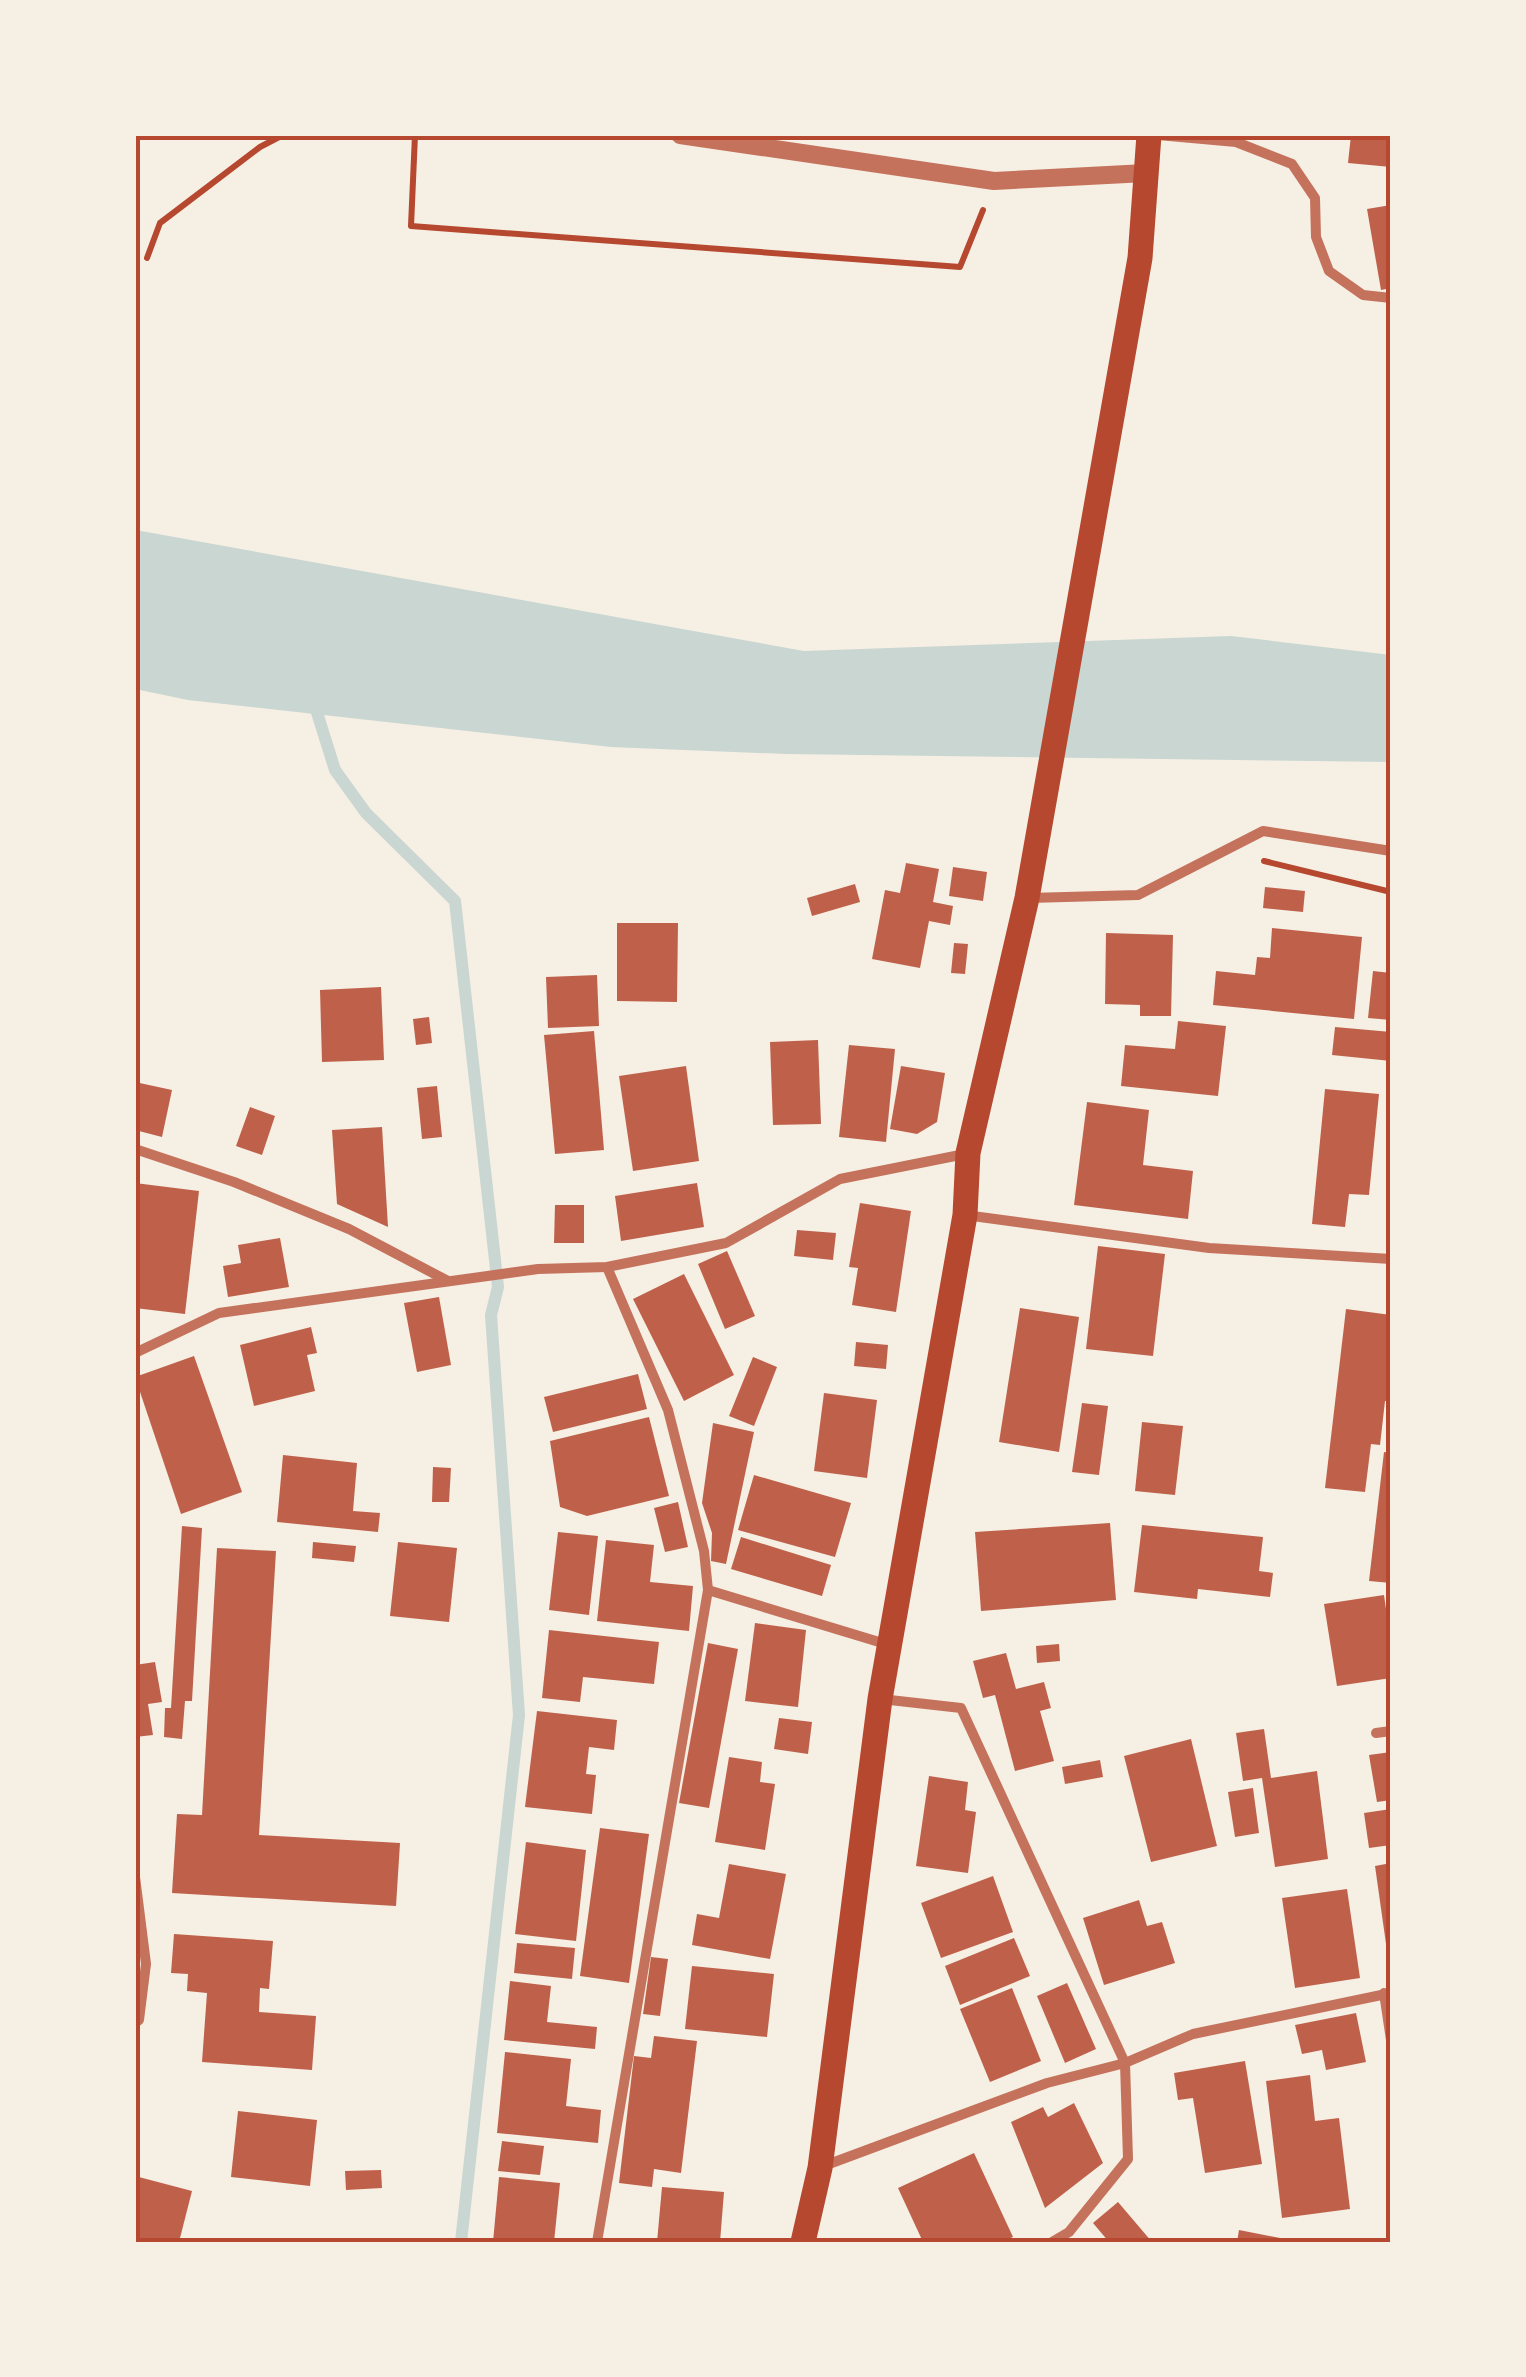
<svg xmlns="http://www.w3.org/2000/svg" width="1526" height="2377" viewBox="0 0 1526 2377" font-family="'Source Sans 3',sans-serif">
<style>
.water{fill:#c9d6d2}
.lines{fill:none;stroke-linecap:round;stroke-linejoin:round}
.stream{stroke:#c9d6d2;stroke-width:12}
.building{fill:#bf614a}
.path{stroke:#b5482f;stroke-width:6}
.minor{stroke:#c5725c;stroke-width:10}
.tertiary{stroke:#c5725c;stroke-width:18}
.primary{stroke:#b5482f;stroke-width:25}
.neatline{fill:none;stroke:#b5482f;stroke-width:4}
</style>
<rect width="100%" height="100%" fill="#f6efe4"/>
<polygon class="water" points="135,527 141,531 804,651 1231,636 1391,655 1391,762 785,754 611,747 188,700 135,689"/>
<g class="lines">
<polyline class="stream" points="314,703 335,770 366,813 455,901 498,1287 491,1315 519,1715 461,2242"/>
</g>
<g class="building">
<polygon points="1351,135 1391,135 1391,167 1348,163"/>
<polygon points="1391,205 1391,288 1381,290 1367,209"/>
<polygon points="906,863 939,869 933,902 953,906 950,925 929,921 920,968 872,959 885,890 900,893"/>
<polygon points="953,867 987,872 983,901 949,896"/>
<polygon points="855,884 860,902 812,916 807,898"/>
<polygon points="1265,887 1305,891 1303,912 1263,908"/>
<polygon points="617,923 678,923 677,1002 617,1001"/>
<polygon points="1272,928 1362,937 1354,1019 1213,1005 1216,971 1255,975 1257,957 1270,958"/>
<polygon points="1106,933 1173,935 1171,1016 1140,1016 1140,1005 1105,1004"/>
<polygon points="954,943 968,944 965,974 951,973"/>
<polygon points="1373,971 1391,973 1391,1020 1368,1018"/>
<polygon points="597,975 599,1026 548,1028 546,977"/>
<polygon points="381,987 384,1060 322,1062 320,990"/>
<polygon points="429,1017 432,1043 416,1045 413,1019"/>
<polygon points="1178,1021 1226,1026 1218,1096 1121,1086 1125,1045 1175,1049"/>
<polygon points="1335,1027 1391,1032 1391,1061 1332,1055"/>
<polygon points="594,1031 604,1150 555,1154 544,1035"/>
<polygon points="818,1040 821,1124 773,1125 770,1042"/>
<polygon points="849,1045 895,1049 886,1142 839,1137"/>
<polygon points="686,1066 699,1161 633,1171 619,1076"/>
<polygon points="901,1066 945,1073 937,1122 917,1134 890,1129"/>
<polygon points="135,1082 172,1090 162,1137 135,1130"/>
<polygon points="437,1086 442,1137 422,1139 417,1088"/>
<polygon points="1325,1089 1379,1094 1369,1195 1349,1194 1345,1227 1312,1224"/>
<polygon points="1087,1102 1149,1110 1143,1165 1193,1171 1188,1219 1074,1205"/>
<polygon points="250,1107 275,1116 262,1155 236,1146"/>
<polygon points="382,1127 388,1227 337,1204 332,1130"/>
<polygon points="135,1183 199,1191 185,1314 135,1308"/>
<polygon points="697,1183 704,1227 621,1241 615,1196"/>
<polygon points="860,1203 911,1211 896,1312 852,1305 858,1268 849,1267"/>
<polygon points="555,1205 584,1205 584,1243 554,1243"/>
<polygon points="797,1230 836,1233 833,1260 794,1256"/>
<polygon points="280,1238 289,1287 228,1297 223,1266 241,1263 238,1245"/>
<polygon points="1098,1246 1165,1254 1153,1356 1086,1349"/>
<polygon points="727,1251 755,1316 725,1329 698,1264"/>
<polygon points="684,1274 734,1375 684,1401 633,1299"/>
<polygon points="439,1297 451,1365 417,1372 404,1303"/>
<polygon points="1020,1308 1079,1317 1059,1452 999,1442"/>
<polygon points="1346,1309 1391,1315 1391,1401 1385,1401 1380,1445 1371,1444 1365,1492 1325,1488"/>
<polygon points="311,1327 317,1353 307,1355 315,1391 254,1406 240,1345"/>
<polygon points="856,1342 888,1345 886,1369 854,1366"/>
<polygon points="194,1356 242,1492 181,1514 135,1377"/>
<polygon points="753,1357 777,1367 754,1426 729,1416"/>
<polygon points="638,1374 647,1409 553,1432 544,1397"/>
<polygon points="824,1393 877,1400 867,1478 814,1471"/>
<polygon points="1082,1403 1108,1406 1099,1475 1072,1472"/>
<polygon points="649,1417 669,1496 587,1516 560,1507 550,1441"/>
<polygon points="1142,1422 1183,1426 1175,1495 1135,1491"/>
<polygon points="713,1423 754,1432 726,1564 711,1561 712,1533 702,1503"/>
<polygon points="1384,1452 1391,1453 1391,1583 1369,1581"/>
<polygon points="283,1455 357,1463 353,1511 380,1513 378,1532 277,1522"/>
<polygon points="433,1467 451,1468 449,1502 432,1502"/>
<polygon points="754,1475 851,1503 835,1557 738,1530"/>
<polygon points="678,1502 688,1547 665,1552 654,1508"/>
<polygon points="1110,1523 1116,1600 981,1611 975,1532"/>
<polygon points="1142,1525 1263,1537 1259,1571 1273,1573 1270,1597 1198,1589 1197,1599 1134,1592"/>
<polygon points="182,1526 202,1528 192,1701 185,1701 182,1739 164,1737 165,1708 171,1708"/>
<polygon points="558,1532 598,1536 589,1615 549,1610"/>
<polygon points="741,1537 831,1565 822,1596 731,1569"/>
<polygon points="606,1540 654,1545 650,1582 693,1586 689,1631 597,1621"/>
<polygon points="313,1542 356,1546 354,1562 312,1558"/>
<polygon points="398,1542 457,1548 449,1622 390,1616"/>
<polygon points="217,1548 276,1551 259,1835 400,1843 396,1906 172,1893 177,1814 202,1815"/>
<polygon points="1384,1595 1391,1644 1391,1678 1337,1686 1324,1604"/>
<polygon points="755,1623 806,1630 798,1707 745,1701"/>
<polygon points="549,1630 659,1642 654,1684 583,1677 580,1702 542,1698"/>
<polygon points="708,1643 738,1649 709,1808 679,1803"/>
<polygon points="1059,1644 1060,1661 1037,1663 1036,1646"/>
<polygon points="1006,1653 1016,1689 1044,1682 1051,1708 1040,1711 1054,1761 1015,1771 995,1695 983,1698 973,1661"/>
<polygon points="155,1662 162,1702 148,1704 153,1735 135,1737 135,1665"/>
<polygon points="537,1711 617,1720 614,1750 589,1747 586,1774 596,1775 592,1814 525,1807"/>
<polygon points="779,1718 812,1722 808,1754 774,1749"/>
<polygon points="1264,1729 1271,1778 1317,1771 1328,1859 1275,1867 1262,1778 1243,1781 1236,1733"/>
<polygon points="1191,1739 1217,1846 1151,1862 1124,1756"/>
<polygon points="1391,1752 1391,1800 1377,1802 1369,1755"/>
<polygon points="729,1757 762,1762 760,1782 775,1784 765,1850 715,1842"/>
<polygon points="1100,1760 1103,1777 1065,1784 1062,1767"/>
<polygon points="929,1776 968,1782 965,1810 976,1812 968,1873 916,1866"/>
<polygon points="1253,1788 1259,1833 1235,1837 1228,1792"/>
<polygon points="1391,1809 1391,1845 1369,1848 1364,1813"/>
<polygon points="600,1828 649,1834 629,1983 580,1976"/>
<polygon points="526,1842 586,1850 576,1941 515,1934"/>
<polygon points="1391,1863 1391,1965 1389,1965 1375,1866"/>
<polygon points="729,1864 786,1874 770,1959 692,1945 697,1914 719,1918"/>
<polygon points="993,1876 1013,1932 941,1958 921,1903"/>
<polygon points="1347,1889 1360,1978 1295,1988 1282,1898"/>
<polygon points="1139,1900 1147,1926 1162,1922 1175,1963 1104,1985 1083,1918"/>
<polygon points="174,1934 273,1941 269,1989 260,1988 259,2012 316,2016 312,2070 202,2062 207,1993 187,1991 188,1974 171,1973"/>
<polygon points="1014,1938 1030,1976 960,2005 945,1966"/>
<polygon points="517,1943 575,1948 572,1979 514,1973"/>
<polygon points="651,1957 668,1959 660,2016 643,2014"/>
<polygon points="692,1966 774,1974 767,2037 685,2029"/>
<polygon points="510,1981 551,1986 547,2022 597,2027 595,2049 504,2040"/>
<polygon points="1067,1983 1096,2049 1065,2063 1037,1996"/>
<polygon points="1012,1988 1041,2061 990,2082 960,2009"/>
<polygon points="1356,2013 1366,2062 1326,2070 1322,2050 1302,2054 1295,2025"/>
<polygon points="654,2036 697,2041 681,2173 654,2169 652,2187 619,2183 634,2056 651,2058"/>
<polygon points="505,2052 571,2059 566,2106 601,2110 598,2143 497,2133"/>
<polygon points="1245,2061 1262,2164 1205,2173 1193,2098 1178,2100 1174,2073"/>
<polygon points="1310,2075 1315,2121 1339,2118 1350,2209 1282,2218 1266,2081"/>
<polygon points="1074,2103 1103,2163 1045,2208 1011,2122 1043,2107 1048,2117"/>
<polygon points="238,2111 317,2120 310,2186 231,2177"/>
<polygon points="502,2141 544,2146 540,2175 498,2171"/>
<polygon points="974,2153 1013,2237 1001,2242 923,2242 898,2188"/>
<polygon points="381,2170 382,2188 346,2190 345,2171"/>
<polygon points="135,2176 192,2191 179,2242 135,2242"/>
<polygon points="499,2177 560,2183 554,2242 493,2242"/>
<polygon points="662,2187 724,2192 720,2242 657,2242"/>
<polygon points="1118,2202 1152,2242 1109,2242 1093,2223"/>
<polygon points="1239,2230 1290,2240 1290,2242 1237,2242"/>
</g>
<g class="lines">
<g class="path">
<polyline points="415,135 411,226 960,267 983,210"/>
<polyline points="147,258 160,223 260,147 283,135"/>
<polyline points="1264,861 1391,892"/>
</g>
<g class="minor">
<polyline points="1158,135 1236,142 1292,164 1315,198 1316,237 1329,271 1363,295 1391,298"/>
<polyline points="1029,898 1138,895 1263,831 1391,851"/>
<polyline points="135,1149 234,1182 349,1229 448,1281"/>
<polyline points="965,1215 1209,1248 1391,1259"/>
<polyline points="607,1267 668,1410 704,1551 708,1590"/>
<polyline points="135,1353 219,1313 538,1269 607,1267 726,1243 840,1179 965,1154"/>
<polyline points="881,1699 961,1708 1125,2063 1128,2159 1069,2232 1052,2242"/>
<polyline points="1376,1733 1391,1731"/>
<polyline points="135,1877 146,1964 139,2020 135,2023"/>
<polyline points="1384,1993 1391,2040"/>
<polyline points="821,2167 1047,2083 1125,2063 1193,2034 1391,1993"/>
<polyline points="597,2242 708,1590 889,1645"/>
</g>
<polyline class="tertiary" points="680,135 994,181 1146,173"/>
<polyline class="primary" points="803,2242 820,2168 880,1699 965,1215 968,1153 1027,898 1140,258 1149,135"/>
</g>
<rect width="1526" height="2377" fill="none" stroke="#f6efe4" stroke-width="275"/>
<rect x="138" y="138" width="1250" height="2102" class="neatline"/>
</svg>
